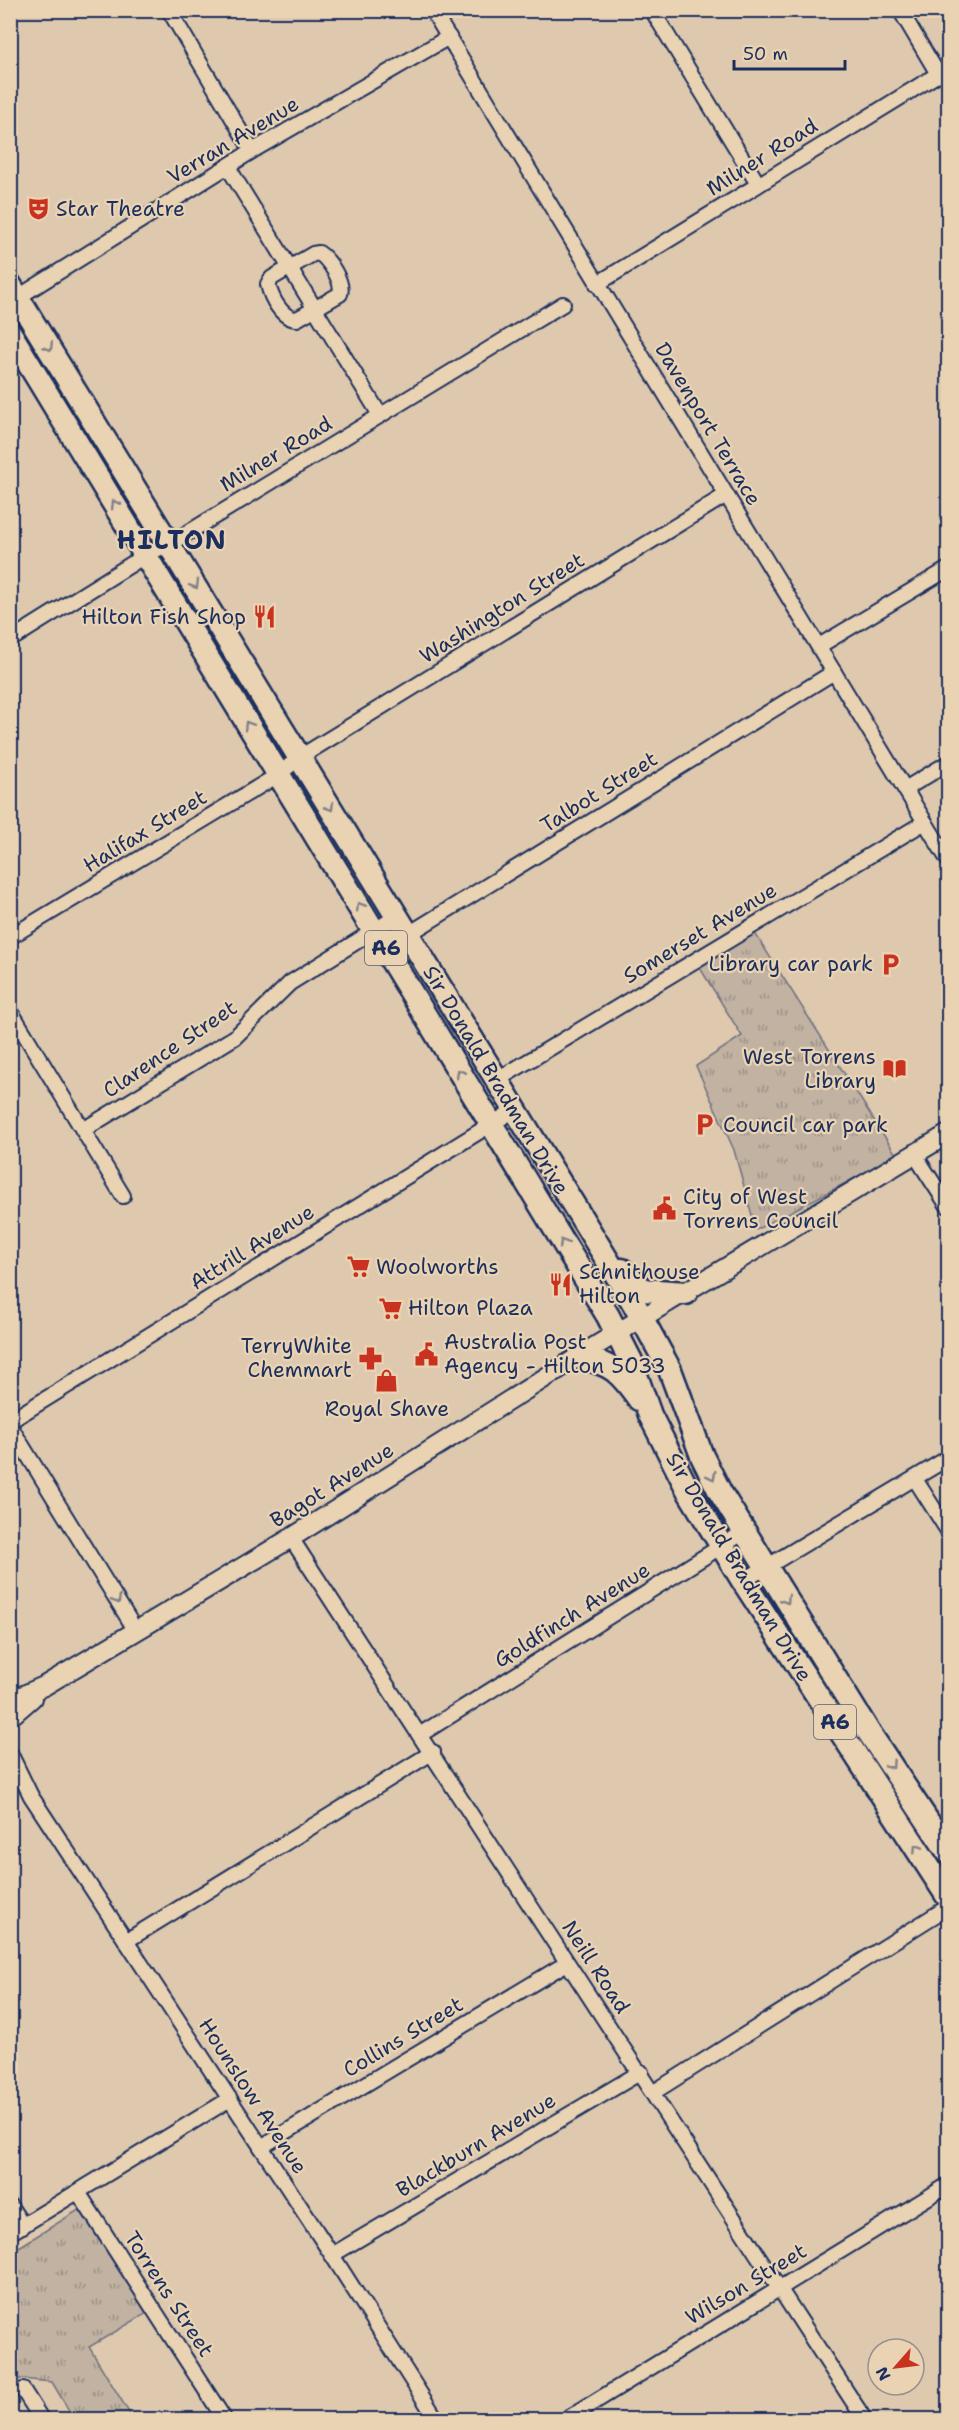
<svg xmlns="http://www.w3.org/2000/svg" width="959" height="2430" viewBox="0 0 959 2430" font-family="'Shantell Sans',sans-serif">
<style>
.park{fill:url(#park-tufts);stroke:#6e7080;stroke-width:1.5}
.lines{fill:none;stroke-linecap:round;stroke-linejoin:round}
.minor-casing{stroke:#1b2f5e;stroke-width:18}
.tertiary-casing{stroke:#1b2f5e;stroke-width:22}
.primary-casing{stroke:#1b2f5e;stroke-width:27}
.minor{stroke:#ead3b3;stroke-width:14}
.tertiary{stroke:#ead3b3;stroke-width:18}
.primary{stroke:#ead3b3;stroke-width:22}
.oneway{stroke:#828188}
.labels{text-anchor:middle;stroke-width:4.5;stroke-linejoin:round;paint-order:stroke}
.shield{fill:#ead3b3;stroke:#596078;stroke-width:1.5}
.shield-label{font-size:20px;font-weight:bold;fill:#1b2f5e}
.street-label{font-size:21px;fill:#1b2f5e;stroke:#ead3b3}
.poi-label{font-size:21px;fill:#1b2f5e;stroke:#ead3b3;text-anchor:start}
.district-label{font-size:27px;font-weight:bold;letter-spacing:1.5px;fill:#1b2f5e;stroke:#ead3b3}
</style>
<defs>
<pattern id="park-tufts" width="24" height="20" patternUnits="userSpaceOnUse" patternTransform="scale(1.5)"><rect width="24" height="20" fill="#c1b2a2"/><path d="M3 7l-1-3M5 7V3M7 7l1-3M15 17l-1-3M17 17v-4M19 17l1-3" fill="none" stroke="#9c9187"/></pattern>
</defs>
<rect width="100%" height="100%" fill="#dec9ae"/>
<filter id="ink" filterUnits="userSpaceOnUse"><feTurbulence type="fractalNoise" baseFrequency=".0167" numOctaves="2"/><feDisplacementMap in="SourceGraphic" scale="12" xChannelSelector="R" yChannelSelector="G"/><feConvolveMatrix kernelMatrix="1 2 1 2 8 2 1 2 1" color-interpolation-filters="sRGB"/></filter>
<g filter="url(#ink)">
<g class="park">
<polygon points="751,927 897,1156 756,1230 734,1150 696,1066 742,1036 695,960"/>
<polygon points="80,2209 147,2313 89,2347 133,2419 74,2419 52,2382 11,2378 11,2252"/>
</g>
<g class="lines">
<defs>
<g id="minor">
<polyline points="169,10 252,151"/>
<polyline points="432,10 948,860"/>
<polyline points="652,10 758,184"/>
<polyline points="900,10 938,74"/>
<polyline points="228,167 380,415"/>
<path d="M 319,253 C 329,260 344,282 340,294 L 297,319 C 282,319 271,298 268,284 L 272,278 L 313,254 Z"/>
<polyline points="597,284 948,68"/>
<polyline points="12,301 252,151 449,37"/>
<polyline points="10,640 146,555 176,540 563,304"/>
<polyline points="819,646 948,569"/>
<polyline points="905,789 948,763"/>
<polyline points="10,937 278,775 300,757 726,495"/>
<polyline points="386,948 834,672"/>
<polyline points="10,1010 123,1196"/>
<polyline points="497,1080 925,822"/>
<polyline points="83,1130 235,1037 290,983 396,917"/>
<polyline points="915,1155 948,1206"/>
<polyline points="10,1421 516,1109"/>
<polyline points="10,1426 136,1631"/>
<polyline points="915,1479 948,1531"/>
<polyline points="291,1538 865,2420"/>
<polyline points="743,1581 948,1458"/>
<polyline points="421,1734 744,1532"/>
<polyline points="10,1753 31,1796 332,2255 437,2420"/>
<polyline points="126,1941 433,1752"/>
<polyline points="654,2092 948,1907"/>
<polyline points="261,2147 567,1963"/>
<polyline points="78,2192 225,2420"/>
<polyline points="10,2206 23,2226"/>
<polyline points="10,2233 230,2099"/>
<polyline points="332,2255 641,2072"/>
<polyline points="23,2390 42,2420"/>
<polyline points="565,2420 948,2185"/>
</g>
<g id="tertiary">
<polyline points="10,1701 44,1686 136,1631 291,1538 597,1345 948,1134"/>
<polyline points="10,1717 32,1698"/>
</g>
<g id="primary">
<polyline points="10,285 633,1302 670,1370 702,1456 720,1492 868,1731 948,1852"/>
<polyline points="10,333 608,1316 631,1361 650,1415 689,1492 743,1581 948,1897"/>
<polyline points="622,1270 643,1290 686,1293"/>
<path d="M 579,1357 C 612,1364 619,1371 639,1399"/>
</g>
</defs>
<use href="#minor" class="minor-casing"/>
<use href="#tertiary" class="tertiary-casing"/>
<use href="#primary" class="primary-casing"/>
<use href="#minor" class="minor"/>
<use href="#tertiary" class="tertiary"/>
<use href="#primary" class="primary"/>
</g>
<defs><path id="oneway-chevron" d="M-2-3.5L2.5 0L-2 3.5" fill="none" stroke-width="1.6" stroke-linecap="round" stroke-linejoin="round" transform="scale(1.5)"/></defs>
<g class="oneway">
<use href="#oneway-chevron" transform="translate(49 347) rotate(58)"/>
<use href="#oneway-chevron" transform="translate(115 504) rotate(-121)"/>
<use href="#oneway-chevron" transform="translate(195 585) rotate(59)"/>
<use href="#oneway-chevron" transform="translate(248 725) rotate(-121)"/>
<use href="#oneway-chevron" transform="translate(330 807) rotate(59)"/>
<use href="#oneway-chevron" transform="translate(360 906) rotate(-122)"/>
<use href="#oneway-chevron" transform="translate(460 1073) rotate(-121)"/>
<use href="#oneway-chevron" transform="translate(563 1243) rotate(-121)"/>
<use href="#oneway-chevron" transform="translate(712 1476) rotate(63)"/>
<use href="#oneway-chevron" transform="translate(117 1600) rotate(59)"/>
<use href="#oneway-chevron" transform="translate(786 1600) rotate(58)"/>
<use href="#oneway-chevron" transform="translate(891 1765) rotate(56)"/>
<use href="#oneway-chevron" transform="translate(917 1848) rotate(-123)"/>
</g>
</g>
<defs>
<symbol id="theatre-bare" viewBox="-9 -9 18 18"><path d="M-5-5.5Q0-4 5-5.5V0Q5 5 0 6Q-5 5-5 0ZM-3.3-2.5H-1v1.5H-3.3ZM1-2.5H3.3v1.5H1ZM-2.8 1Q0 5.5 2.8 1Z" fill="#c8321e" stroke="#ead3b3" stroke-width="2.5" paint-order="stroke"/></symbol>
<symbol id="restaurant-bare" viewBox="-9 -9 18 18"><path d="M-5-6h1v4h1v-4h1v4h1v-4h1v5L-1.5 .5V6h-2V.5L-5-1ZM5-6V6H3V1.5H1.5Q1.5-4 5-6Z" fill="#c8321e" stroke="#ead3b3" stroke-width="2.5" paint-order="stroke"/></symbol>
<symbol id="parking-bare" viewBox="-9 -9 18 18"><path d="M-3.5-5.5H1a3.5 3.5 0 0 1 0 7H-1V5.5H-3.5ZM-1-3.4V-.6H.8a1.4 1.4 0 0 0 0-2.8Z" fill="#c8321e" stroke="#ead3b3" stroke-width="2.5" paint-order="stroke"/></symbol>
<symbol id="library-bare" viewBox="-9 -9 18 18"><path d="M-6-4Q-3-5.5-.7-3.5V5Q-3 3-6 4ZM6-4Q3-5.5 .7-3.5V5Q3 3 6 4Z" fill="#c8321e" stroke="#ead3b3" stroke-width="2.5" paint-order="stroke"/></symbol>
<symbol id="civic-bare" viewBox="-9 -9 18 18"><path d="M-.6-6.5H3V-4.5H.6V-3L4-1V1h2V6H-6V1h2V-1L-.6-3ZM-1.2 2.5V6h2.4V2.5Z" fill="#c8321e" stroke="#ead3b3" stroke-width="2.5" paint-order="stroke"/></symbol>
<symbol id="supermarket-bare" viewBox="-9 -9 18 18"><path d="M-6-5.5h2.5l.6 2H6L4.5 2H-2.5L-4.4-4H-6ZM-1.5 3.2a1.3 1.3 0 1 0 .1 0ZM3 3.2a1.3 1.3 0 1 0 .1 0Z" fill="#c8321e" stroke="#ead3b3" stroke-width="2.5" paint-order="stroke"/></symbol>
<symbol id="pharmacy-bare" viewBox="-9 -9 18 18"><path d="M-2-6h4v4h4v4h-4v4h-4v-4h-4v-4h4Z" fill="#c8321e" stroke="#ead3b3" stroke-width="2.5" paint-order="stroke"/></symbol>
<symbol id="shop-bare" viewBox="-9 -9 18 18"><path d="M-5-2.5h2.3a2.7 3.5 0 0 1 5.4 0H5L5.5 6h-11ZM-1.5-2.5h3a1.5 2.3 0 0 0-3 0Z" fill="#c8321e" stroke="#ead3b3" stroke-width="2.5" paint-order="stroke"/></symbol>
</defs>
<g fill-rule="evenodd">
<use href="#theatre-bare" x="22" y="192" width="33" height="33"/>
<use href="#restaurant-bare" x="248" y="600" width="33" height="33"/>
<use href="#parking-bare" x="874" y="948" width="33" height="33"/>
<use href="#library-bare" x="878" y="1052" width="33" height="33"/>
<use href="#parking-bare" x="688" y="1108" width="33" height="33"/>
<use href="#civic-bare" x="648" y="1192" width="33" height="33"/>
<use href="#supermarket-bare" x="342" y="1250" width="33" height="33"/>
<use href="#restaurant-bare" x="544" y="1268" width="33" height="33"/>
<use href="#supermarket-bare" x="374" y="1292" width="33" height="33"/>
<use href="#civic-bare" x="410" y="1338" width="33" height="33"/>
<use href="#pharmacy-bare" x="354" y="1342" width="33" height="33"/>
<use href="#shop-bare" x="370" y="1364" width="33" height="33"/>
</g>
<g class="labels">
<g class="shield">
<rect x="365" y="931" width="42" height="34" rx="4.5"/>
<rect x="814" y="1705" width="42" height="34" rx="4.5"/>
</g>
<g class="shield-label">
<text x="386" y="955">A6</text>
<text x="835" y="1729">A6</text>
</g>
<g class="street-label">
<text transform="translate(233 140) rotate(-31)" y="7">Verran Avenue</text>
<text transform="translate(762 157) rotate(-32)" y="7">Milner Road</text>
<text transform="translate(708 424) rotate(59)" y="7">Davenport Terrace</text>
<text transform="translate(276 454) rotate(-31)" y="7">Milner Road</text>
<text transform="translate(502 608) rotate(-32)" y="7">Washington Street</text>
<text transform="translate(599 792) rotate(-32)" y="7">Talbot Street</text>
<text transform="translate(145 831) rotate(-31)" y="7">Halifax Street</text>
<text transform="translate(700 933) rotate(-31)" y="7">Somerset Avenue</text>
<text transform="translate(170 1049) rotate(-34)" y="7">Clarence Street</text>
<text transform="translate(496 1080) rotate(59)" y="7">Sir Donald Bradman Drive</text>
<text transform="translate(252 1247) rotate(-32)" y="7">Attrill Avenue</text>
<text transform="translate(332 1485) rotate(-32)" y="7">Bagot Avenue</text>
<text transform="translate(739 1567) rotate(59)" y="7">Sir Donald Bradman Drive</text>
<text transform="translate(572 1615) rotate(-32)" y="7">Goldfinch Avenue</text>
<text transform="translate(596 1967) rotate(57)" y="7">Neill Road</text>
<text transform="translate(403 2037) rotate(-31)" y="7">Collins Street</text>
<text transform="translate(253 2096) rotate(57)" y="7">Hounslow Avenue</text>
<text transform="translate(476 2145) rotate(-31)" y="7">Blackburn Avenue</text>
<text transform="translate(746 2284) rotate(-31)" y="7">Wilson Street</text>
<text transform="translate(169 2294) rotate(57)" y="7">Torrens Street</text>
</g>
<g class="poi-label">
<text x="56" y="216">Star Theatre</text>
<text x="246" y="624" text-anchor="end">Hilton Fish Shop</text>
<text x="873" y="971" text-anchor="end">Library car park</text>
<text x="876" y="1064" text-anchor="end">West Torrens<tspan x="876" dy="24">Library</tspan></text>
<text x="723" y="1132">Council car park</text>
<text x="683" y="1204">City of West<tspan x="683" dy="24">Torrens Council</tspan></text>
<text x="376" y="1274">Woolworths</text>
<text x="579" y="1279">Schnithouse<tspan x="579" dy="24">Hilton</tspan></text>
<text x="408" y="1315">Hilton Plaza</text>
<text x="444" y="1349">Australia Post<tspan x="444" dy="24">Agency - Hilton 5033</tspan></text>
<text x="352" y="1353" text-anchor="end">TerryWhite<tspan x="352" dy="24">Chemmart</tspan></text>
<text x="387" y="1416" text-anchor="middle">Royal Shave</text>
</g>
<g class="district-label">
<text x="172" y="549">HILTON</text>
</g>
</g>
<rect width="959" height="2430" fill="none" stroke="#ead3b3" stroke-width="36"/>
<rect x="18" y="18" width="923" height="2394" fill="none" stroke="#1b2f5e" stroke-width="2" filter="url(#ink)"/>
<g transform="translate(896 2367) rotate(242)"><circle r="28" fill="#ead3b3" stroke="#979191" stroke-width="1.5"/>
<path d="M0-4.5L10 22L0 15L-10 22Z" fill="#c8321e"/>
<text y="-9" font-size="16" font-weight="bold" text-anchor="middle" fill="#1b2f5e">N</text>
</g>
<path d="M734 60v9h111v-9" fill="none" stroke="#1b2f5e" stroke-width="3"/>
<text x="743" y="60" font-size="18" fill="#1b2f5e" stroke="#ead3b3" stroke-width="4.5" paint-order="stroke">50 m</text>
</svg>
